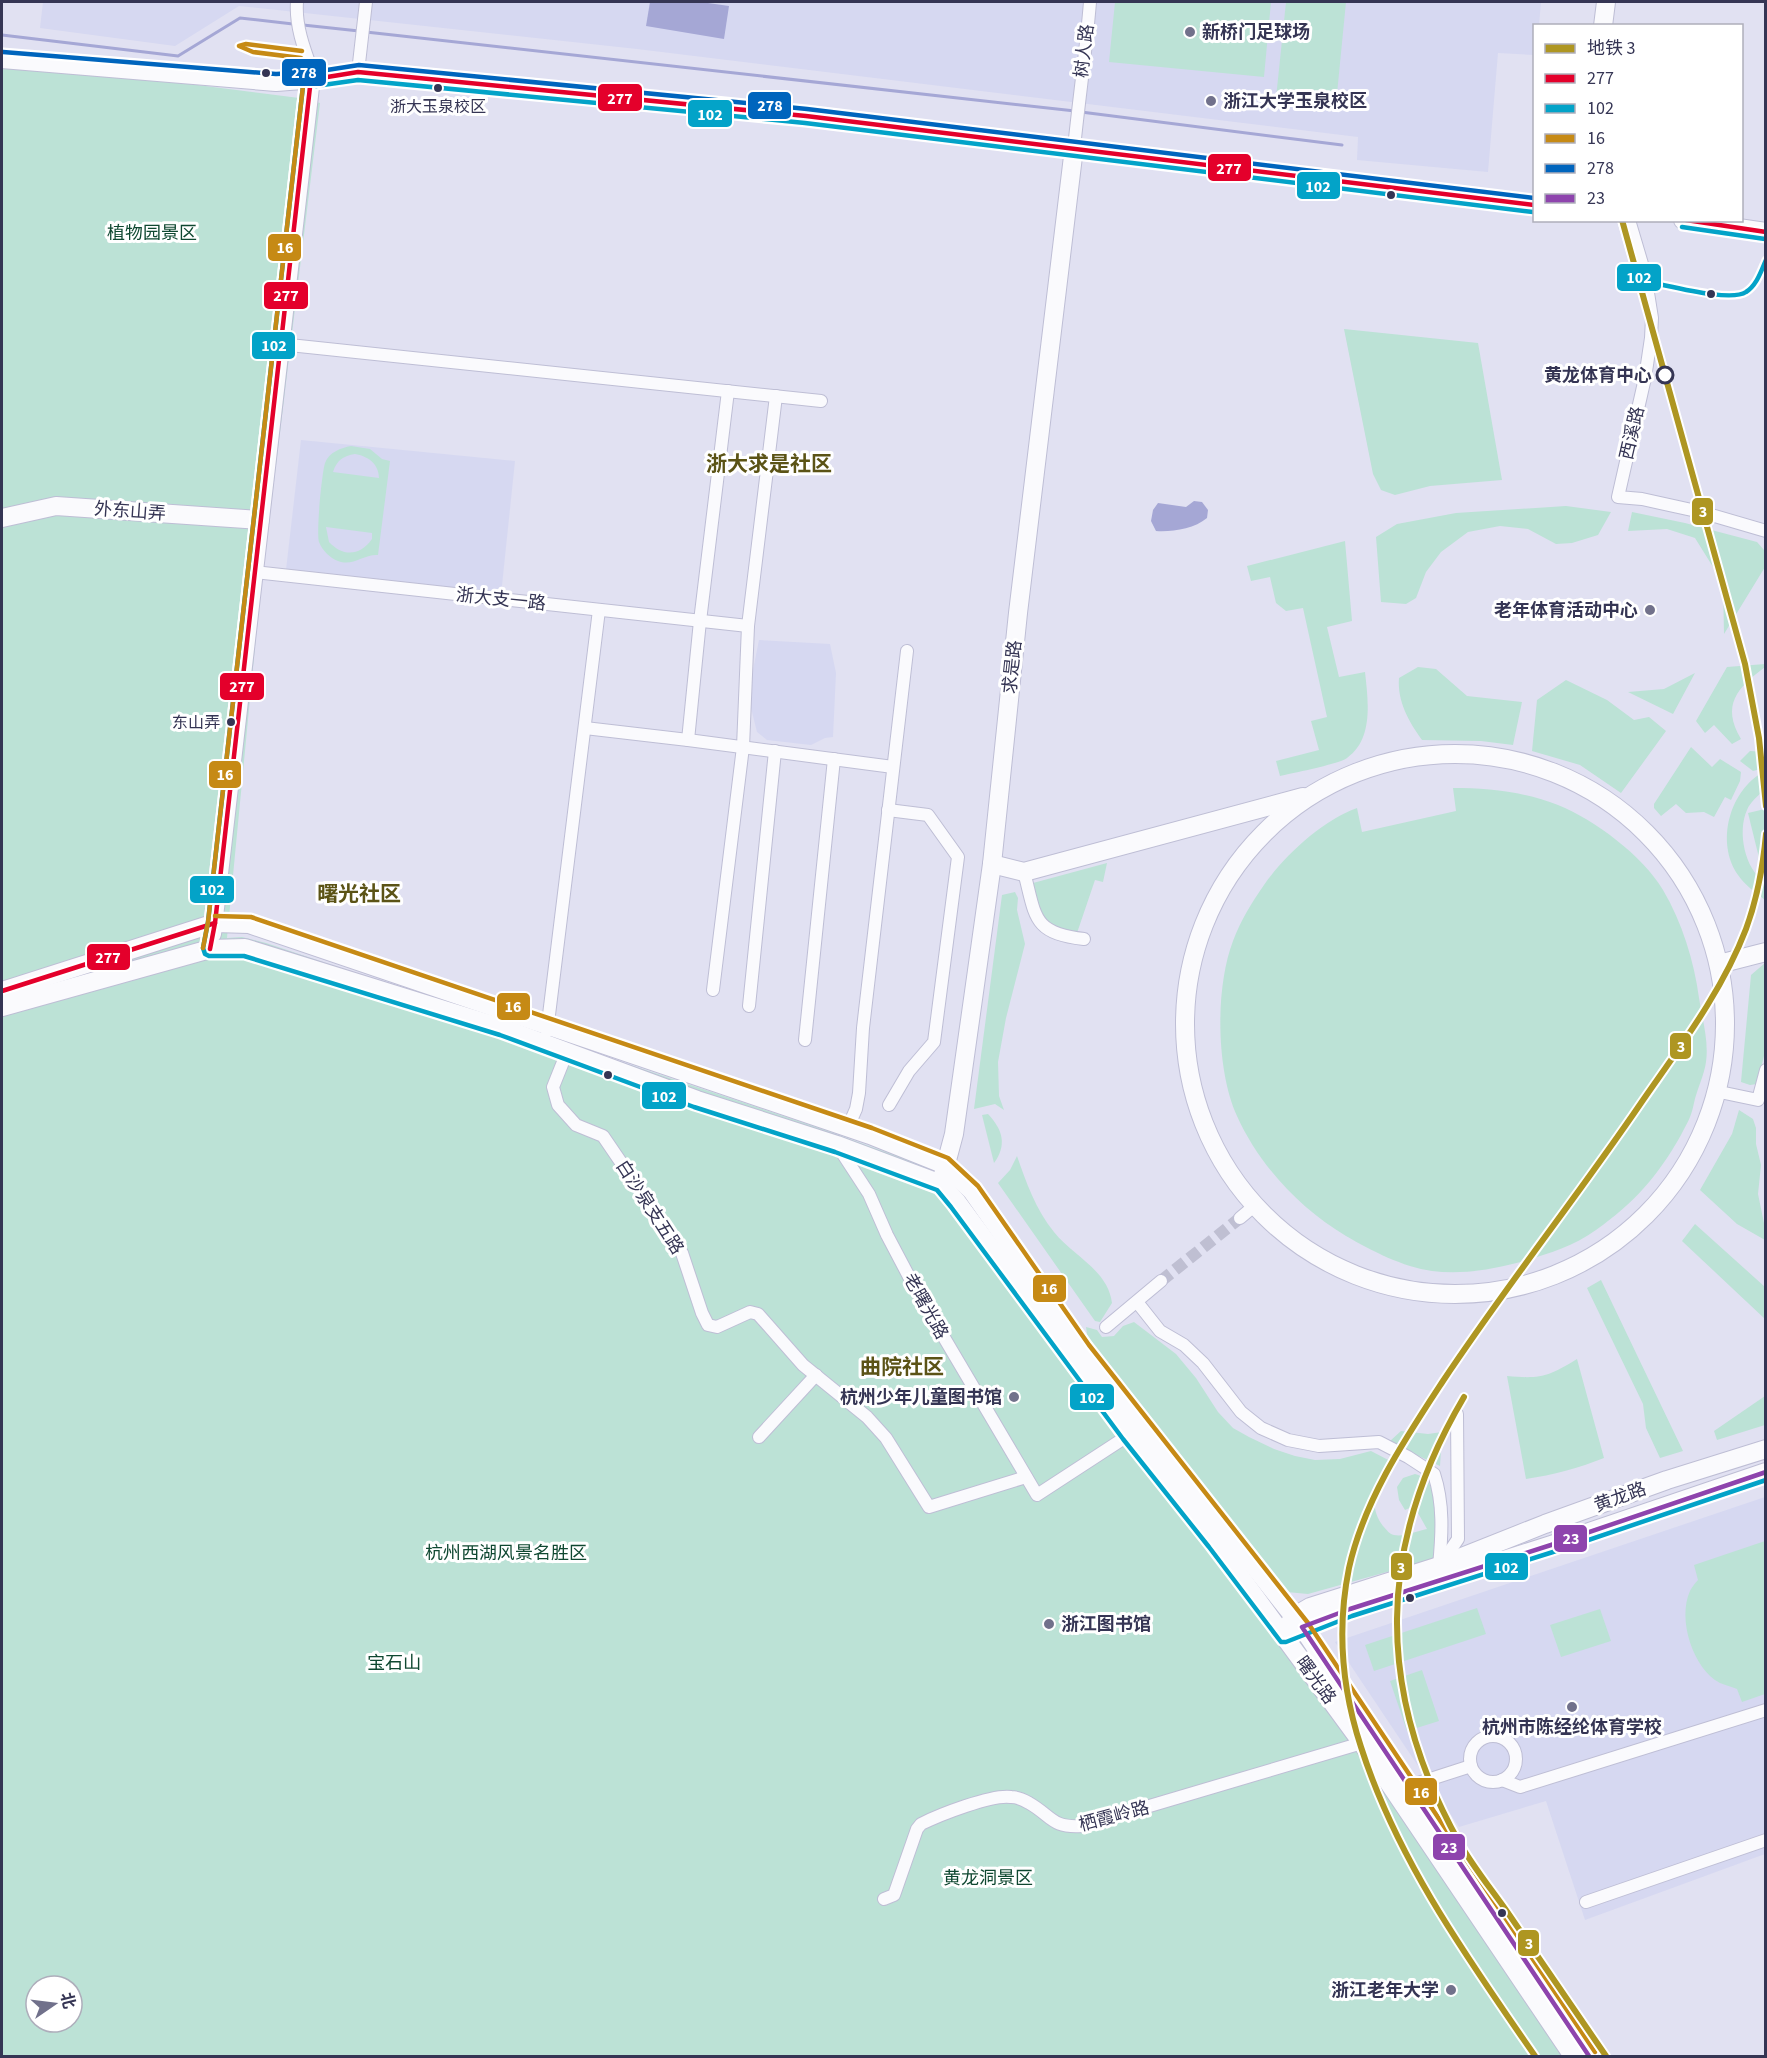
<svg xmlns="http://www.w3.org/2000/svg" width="1767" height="2058" viewBox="0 0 1767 2058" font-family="'Source Sans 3','Noto Sans SC',sans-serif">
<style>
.built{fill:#d6d8f1}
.green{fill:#bce2d6;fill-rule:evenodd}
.water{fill:#a5a7d5}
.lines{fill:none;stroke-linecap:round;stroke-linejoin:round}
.stream{stroke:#a5a7d5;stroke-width:3}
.street-tunnel{stroke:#bfbfd2;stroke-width:12;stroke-dasharray:12 6;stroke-linecap:butt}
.street-casing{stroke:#bebed5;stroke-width:14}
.secondary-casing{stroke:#bebed5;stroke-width:20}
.street{stroke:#fafafd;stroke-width:12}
.secondary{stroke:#fafafd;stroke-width:18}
.bus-1-casing{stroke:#fff;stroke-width:9}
.bus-2-casing{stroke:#fff;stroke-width:9}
.bus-3-casing{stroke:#fff;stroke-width:9}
.bus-4-casing{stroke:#fff;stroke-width:9}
.bus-5-casing{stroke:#fff;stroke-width:9}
.bus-1{stroke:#e4002b;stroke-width:4.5}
.bus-2{stroke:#03a3c8;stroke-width:4.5}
.bus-3{stroke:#c68a15;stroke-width:4.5}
.bus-4{stroke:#0065bd;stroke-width:4.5}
.bus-5{stroke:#8e44ad;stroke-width:4.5}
.metro-1-casing{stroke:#fff;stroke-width:10}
.metro-1{stroke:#ae9622;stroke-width:6}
.poi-dot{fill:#71718b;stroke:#fff;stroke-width:2}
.bus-dot{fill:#353554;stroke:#fff;stroke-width:2}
.stop-dot{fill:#fff;stroke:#353554;stroke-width:3}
.labels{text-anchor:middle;stroke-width:6;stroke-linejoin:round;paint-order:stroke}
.bus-label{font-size:16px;fill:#353554;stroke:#fff}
.poi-label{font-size:18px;font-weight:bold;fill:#353554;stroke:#fff;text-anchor:start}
.street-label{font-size:18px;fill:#353554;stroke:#fff}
.park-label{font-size:18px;fill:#0f4831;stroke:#fff}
.stop-label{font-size:18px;font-weight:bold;fill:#353554;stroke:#fff;text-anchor:end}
.quarter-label{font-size:21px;font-weight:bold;fill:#5b5316;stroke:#fff}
.line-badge{stroke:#fff;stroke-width:2}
.badge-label{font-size:16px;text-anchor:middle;font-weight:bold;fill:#fff}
</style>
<rect width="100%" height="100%" fill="#e1e1f2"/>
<g class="built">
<polygon points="43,2 1541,2 1539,25 1534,26 1534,55 1498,53 1488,172 1357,160 1358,137 637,49 239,6 175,46 40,28"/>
<polygon points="301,440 515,461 501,595 286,570"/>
<polygon points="759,640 830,644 836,673 833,737 825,738 811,745 767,740 757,732 751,708 750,685"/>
<polygon points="1765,1497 1765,1854 1585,1920 1546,1801 1459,1827 1335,1642"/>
</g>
<g class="green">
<polygon points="1115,2 1271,2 1264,77 1109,62"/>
<polygon points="1286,2 1346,2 1336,104 1276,98"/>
<path d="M 2,60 L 307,99 L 320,103 L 259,605 L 227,938 L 242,937 L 266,943 L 825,1130 L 927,1167 L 951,1182 L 962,1193 L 1579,2056 L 2,2056 ZM 36,1986 L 72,1986 L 72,2022 L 36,2022 Z"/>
<polygon points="1344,329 1478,343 1502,480 1430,486 1395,495 1381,490 1373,474"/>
<path d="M 351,446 L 370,449 L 382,459 L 390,461 L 378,555 C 363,554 353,567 338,561 C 330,558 322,550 319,542 C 316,533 322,472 325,463 C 329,452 341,448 351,446 ZM 355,454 C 368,456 379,464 379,478 L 333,472 C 337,460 343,456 355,454 ZM 326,527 L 372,533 L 372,539 C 360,556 343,557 329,542 Z"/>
<polygon points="1566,506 1611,512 1598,535 1572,543 1556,544 1528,529 1500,526 1468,532 1441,552 1426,572 1416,598 1406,604 1381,602 1376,537 1397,524 1456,513"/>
<polygon points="1632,512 1685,523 1757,542 1764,550 1765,567 1724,634 1723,583 1695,538 1667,529 1628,531"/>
<path d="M 1345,541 L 1352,621 L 1327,627 L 1339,677 L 1365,672 C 1368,700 1374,739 1347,758 C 1339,764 1293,773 1280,776 L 1276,761 L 1319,750 L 1311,721 L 1327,717 L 1303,608 L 1286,611 L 1276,603 L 1270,577 L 1251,581 L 1247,566 Z"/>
<path d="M 1765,664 L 1765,667 C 1737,688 1721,705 1741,739 L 1732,744 L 1714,725 L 1705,733 L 1696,721 L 1727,667 Z"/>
<path d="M 1418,667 L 1436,669 L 1467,696 L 1522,702 L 1513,745 L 1481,741 L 1422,740 C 1409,722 1397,701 1399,678 Z"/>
<polygon points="1695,673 1673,714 1628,692 1664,689"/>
<polygon points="1566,680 1607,700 1634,720 1649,717 1666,731 1621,793 1580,765 1532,751 1537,700"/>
<polygon points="1691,747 1712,767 1720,759 1741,772 1740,781 1731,800 1725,797 1714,817 1704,812 1686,813 1676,804 1661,816 1654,808 1654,804"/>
<polygon points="1750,751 1765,752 1765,768 1753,771 1740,761"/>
<path d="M 1765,771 L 1765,789 C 1759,795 1750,802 1747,810 C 1737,832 1745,870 1765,882 L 1765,900 C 1756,893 1745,885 1738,875 C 1715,842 1730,789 1765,771 Z"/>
<path d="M 1453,788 C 1488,788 1526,792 1558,805 C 1595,820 1643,856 1663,890 C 1682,922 1694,961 1699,998 C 1702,1018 1709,1041 1706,1062 C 1704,1076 1697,1089 1694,1103 C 1691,1118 1688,1121 1681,1135 C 1658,1176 1634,1203 1596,1230 C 1574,1246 1550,1253 1524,1261 C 1495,1269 1463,1275 1432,1271 C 1403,1267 1372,1251 1346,1236 C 1300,1209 1259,1165 1237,1116 C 1216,1070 1215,988 1233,941 C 1241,920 1252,902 1264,885 C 1285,855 1323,820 1357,808 L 1362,832 L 1456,811 Z"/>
<polygon points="1765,809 1766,878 1764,878 1748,813"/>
<path d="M 1107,863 L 1103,882 L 1095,880 L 1077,933 C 1069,931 1056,929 1049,923 C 1039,915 1036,896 1033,883 Z"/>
<polygon points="1015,892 1018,898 1017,910 1025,944 1006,1018 998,1062 999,1096 1004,1110 995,1104 974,1109 1002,895"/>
<polygon points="1765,963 1765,1052 1757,1084 1750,1085 1741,1082 1751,975"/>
<polygon points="1739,1110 1753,1119 1756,1128 1756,1144 1761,1165 1758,1194 1765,1228 1765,1240 1737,1224 1700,1190 1732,1134"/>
<path d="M 988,1114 C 1003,1130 1007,1145 994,1163 L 982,1115 Z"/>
<path d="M 1017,1156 C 1026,1182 1036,1210 1054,1232 C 1073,1256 1108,1270 1112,1303 L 1100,1322 L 1095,1321 L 998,1183 L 1010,1170 Z"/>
<polygon points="1695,1224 1765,1287 1765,1319 1682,1241"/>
<polygon points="1601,1280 1683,1451 1660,1458 1646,1428 1643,1404 1587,1288"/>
<path d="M 1134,1322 L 1176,1354 L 1196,1378 L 1218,1412 L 1233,1428 L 1249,1437 L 1274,1449 L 1295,1456 L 1315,1460 L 1340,1459 L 1371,1451 L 1396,1464 C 1377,1480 1366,1504 1383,1526 C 1387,1530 1389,1534 1394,1535 C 1404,1537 1417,1531 1427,1529 L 1414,1506 L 1405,1510 L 1399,1500 L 1397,1487 L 1403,1478 L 1415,1474 C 1422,1476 1427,1479 1430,1485 C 1437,1501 1436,1539 1437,1558 L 1308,1594 L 1287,1592 L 1089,1349 L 1086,1327 L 1097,1330 L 1102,1337 L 1114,1336 L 1123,1326 Z"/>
<path d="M 1577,1359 L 1604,1458 C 1579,1468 1553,1475 1526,1479 L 1507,1376 C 1540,1379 1548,1377 1577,1359 Z"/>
<polygon points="1765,1396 1765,1425 1717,1440 1714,1431"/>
<polygon points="1401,1431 1428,1434 1442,1432 1440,1466 1389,1442"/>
<path d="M 1765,1541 L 1765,1694 L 1742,1702 L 1737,1689 C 1732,1687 1725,1685 1720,1683 C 1693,1669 1677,1619 1690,1591 C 1692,1587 1695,1583 1698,1580 L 1694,1565 Z"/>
<polygon points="1477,1608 1486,1634 1374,1671 1365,1645"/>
<polygon points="1600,1609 1611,1641 1561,1657 1550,1625"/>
<polygon points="1422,1670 1439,1721 1407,1731 1390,1681"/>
</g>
<g class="water">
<polygon points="650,2 701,2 729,6 724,39 646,26"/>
<path d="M 1194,501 L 1202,502 L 1208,510 L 1207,518 C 1194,529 1172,532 1156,531 L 1151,521 L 1153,510 L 1158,503 L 1186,507 Z"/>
</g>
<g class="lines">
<g class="stream">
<polyline points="303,25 359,31"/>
<polyline points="366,32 1075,111"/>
<polyline points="2,35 178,56 240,18 293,24"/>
<polyline points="1081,112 1342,145"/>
</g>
<polyline class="street-tunnel" points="1161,1281 1240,1218"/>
<defs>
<g id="street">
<path d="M 297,2 C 295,28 306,54 315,79"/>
<polyline points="358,72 366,2"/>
<path d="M 1074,148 C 1079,99 1086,51 1090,2"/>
<polyline points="1629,220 1645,274 1652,318 1651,338 1645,378 1618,497 1642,499 1701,512 1766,531"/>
<polyline points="280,344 821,401"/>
<polyline points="254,572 748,626"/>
<polyline points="585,728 688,740 893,767"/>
<polyline points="688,740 700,621 728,391"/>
<polyline points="888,810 928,815 958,857 934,1042 909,1071 889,1105"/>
<path d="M 1024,872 C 1036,917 1032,933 1084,939"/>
<polyline points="713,990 743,747 748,626 776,396"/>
<polyline points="749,1006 775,751"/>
<polyline points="547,1031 599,610"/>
<polyline points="805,1040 834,759"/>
<polyline points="567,1052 553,1087 558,1105 576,1125 603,1136 665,1227 682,1253 702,1313 708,1325 717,1327 750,1312 758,1314 803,1365 867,1417 886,1438 929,1507 1026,1477"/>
<polyline points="1715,1091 1758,1100 1766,1070"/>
<polyline points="848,1127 856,1109 859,1093 863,1028 907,651"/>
<polyline points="837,1145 869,1194 887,1235 916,1290 1037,1495 1129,1435"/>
<polyline points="1240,1218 1253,1207"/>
<path d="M 1137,1302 L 1160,1331 L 1184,1345 L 1203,1363 L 1241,1412 L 1261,1428 L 1288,1440 L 1319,1446 L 1379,1442 L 1408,1457 L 1434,1474 C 1444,1504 1442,1535 1439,1566"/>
<polyline points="1106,1327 1161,1281"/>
<polyline points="759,1437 816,1375"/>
<polyline points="1441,1564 1458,1539 1457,1414"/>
<circle cx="1493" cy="1759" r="23"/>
<polyline points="1502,1780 1520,1787 1766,1710"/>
<polyline points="1409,1786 1471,1766"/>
<path d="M 884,1899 L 894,1895 L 917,1829 L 921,1824 C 939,1815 992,1794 1011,1797 C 1016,1797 1024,1800 1029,1803 C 1052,1816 1051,1828 1082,1826 L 1362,1743"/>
<polyline points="1586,1902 1766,1840"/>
</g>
<g id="secondary">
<polyline points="1603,26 1606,2"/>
<polyline points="2,59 276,82 315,79 358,72 806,116 1534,205"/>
<polyline points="1683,220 1766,232"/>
<polyline points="2,518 56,506 260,520"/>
<circle cx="1455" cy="1024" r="270"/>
<polyline points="992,864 1024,872 1303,797"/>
<polyline points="212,934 310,87 315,79"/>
<polyline points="1719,964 1766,952"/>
<polyline points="2,991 215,923 249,924 870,1135 945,1165 972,1191 1083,1349 1302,1627 1589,2056"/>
<polyline points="2,1007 210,949 245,948 502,1028 697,1100 837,1145 941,1184 957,1202 1129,1435 1215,1542 1362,1743 1573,2056"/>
<polyline points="943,1175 954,1134 992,864 1018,613 1074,148"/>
<polyline points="1288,1626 1293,1617 1310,1607 1439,1566 1545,1524 1667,1480 1766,1449"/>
<polyline points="1291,1632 1350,1609 1551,1545 1766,1472"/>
</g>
</defs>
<use href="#street" class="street-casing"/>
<use href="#secondary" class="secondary-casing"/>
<use href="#street" class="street"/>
<use href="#secondary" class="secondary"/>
<defs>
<g id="bus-1">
<polyline points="315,79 358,72 806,116 1534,205"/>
<polyline points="1686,220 1766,232"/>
<polyline points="210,949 215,923 310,87 315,79"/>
<polyline points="2,991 215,923"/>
</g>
<g id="bus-2">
<polyline points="309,75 303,86 208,922 203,948 205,954 209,956 244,956 500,1035 694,1107 835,1152 937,1190 951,1207 1123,1439 1209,1547 1281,1642 1286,1642 1352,1616 1553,1552 1766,1480"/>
<polyline points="316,86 358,80 805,123 1533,212"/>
<path d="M 1622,222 L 1638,277 L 1643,281 C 1664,284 1730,303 1746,292 C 1757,285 1761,271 1766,260"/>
<polyline points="1682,227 1765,239"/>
</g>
<g id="bus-3">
<polyline points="302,51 246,44 239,46 253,52 301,58 320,73"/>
<polyline points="215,916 251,917 872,1128 948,1158 978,1186 1089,1345 1308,1623 1595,2052"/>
<polyline points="203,948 208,922 303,86 309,75"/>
</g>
<polyline id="bus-4" points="3,52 276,74 314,72 359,65 807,109 1534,198"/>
<polyline id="bus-5" points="1589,2056 1302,1627 1350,1609 1551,1545 1766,1472"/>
</defs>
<use href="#bus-1" class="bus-1-casing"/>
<use href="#bus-2" class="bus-2-casing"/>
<use href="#bus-3" class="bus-3-casing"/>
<use href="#bus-4" class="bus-4-casing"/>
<use href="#bus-5" class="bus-5-casing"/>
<use href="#bus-1" class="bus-1"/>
<use href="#bus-2" class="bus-2"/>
<use href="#bus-3" class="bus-3"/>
<use href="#bus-4" class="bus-4"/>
<use href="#bus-5" class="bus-5"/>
<defs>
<g id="metro-1">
<polyline points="1622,220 1745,664 1759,738 1766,806"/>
<path d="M 1464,1397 C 1376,1546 1375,1691 1459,1842 C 1473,1867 1492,1890 1508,1913 C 1541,1961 1573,2008 1606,2056"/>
<path d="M 1535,2056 C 1468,1959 1397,1860 1361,1747 C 1342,1689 1337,1627 1349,1568 C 1364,1500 1405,1439 1443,1381 C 1506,1286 1577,1197 1641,1103 C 1679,1048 1722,992 1746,929 C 1757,899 1763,867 1766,834"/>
</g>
</defs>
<use href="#metro-1" class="metro-1-casing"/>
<use href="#metro-1" class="metro-1"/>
</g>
<g class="poi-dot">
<circle cx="1190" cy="32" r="6"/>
<circle cx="1211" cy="101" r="6"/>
<circle cx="1650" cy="610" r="6"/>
<circle cx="1014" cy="1397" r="6"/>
<circle cx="1049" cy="1624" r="6"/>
<circle cx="1572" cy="1707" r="6"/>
<circle cx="1451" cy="1990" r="6"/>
</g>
<g class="bus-dot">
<circle cx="266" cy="73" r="5"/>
<circle cx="438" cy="88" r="5"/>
<circle cx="1391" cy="195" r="5"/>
<circle cx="1711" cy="294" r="5"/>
<circle cx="231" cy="722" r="5"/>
<circle cx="608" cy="1075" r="5"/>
<circle cx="1410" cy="1598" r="5"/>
<circle cx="1502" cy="1913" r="5"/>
</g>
<circle class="stop-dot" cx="1665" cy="375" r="8"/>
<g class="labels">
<g class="bus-label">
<text x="438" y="112">浙大玉泉校区</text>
<text x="220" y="728" text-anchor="end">东山弄</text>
</g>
<g class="poi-label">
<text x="1202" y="38">新桥门足球场</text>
<text x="1223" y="107">浙江大学玉泉校区</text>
<text x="1638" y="616" text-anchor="end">老年体育活动中心</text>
<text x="1002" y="1403" text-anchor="end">杭州少年儿童图书馆</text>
<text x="1061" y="1630">浙江图书馆</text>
<text x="1572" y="1733" text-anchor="middle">杭州市陈经纶体育学校</text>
<text x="1439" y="1996" text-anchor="end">浙江老年大学</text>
</g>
<g class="street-label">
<text transform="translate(1084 51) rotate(-83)" y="6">树人路</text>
<text transform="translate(1632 433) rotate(-77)" y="6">西溪路</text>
<text transform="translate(130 511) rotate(4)" y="6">外东山弄</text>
<text transform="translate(501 599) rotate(6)" y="6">浙大支一路</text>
<text transform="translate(1012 667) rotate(-84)" y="6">求是路</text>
<text transform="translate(650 1207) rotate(57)" y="6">白沙泉支五路</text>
<text transform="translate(926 1306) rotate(61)" y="6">老曙光路</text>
<text transform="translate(1620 1497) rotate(-20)" y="6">黄龙路</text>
<text transform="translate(1316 1680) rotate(54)" y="6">曙光路</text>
<text transform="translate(1114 1816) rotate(-15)" y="6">栖霞岭路</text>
</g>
<g class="park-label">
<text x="152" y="239">植物园景区</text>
<text x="506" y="1559">杭州西湖风景名胜区</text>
<text x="394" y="1669">宝石山</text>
<text x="988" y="1884">黄龙洞景区</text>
</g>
<g class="stop-label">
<text x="1652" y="381">黄龙体育中心</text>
</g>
<g class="quarter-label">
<text x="769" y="471">浙大求是社区</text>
<text x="359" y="901">曙光社区</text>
<text x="902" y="1374">曲院社区</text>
</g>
</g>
<g class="line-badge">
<rect x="281" y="58" width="46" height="29" rx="6" fill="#0065bd"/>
<rect x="597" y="83" width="46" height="29" rx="6" fill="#e4002b"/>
<rect x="747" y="91" width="45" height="29" rx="6" fill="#0065bd"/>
<rect x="687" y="99" width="46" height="29" rx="6" fill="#03a3c8"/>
<rect x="1207" y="153" width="45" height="29" rx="6" fill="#e4002b"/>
<rect x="1296" y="171" width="45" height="29" rx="6" fill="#03a3c8"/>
<rect x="267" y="233" width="35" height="29" rx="6" fill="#c68a15"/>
<rect x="1616" y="263" width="46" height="29" rx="6" fill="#03a3c8"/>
<rect x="263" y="281" width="46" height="29" rx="6" fill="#e4002b"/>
<rect x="251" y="331" width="45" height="29" rx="6" fill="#03a3c8"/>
<rect x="1691" y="497" width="23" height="29" rx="6" fill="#ae9622"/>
<rect x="219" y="672" width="46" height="29" rx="6" fill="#e4002b"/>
<rect x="208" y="760" width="34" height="29" rx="6" fill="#c68a15"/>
<rect x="189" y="875" width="46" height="29" rx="6" fill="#03a3c8"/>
<rect x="86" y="943" width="45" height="28" rx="6" fill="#e4002b"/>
<rect x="496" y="992" width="35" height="29" rx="6" fill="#c68a15"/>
<rect x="1669" y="1032" width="23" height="28" rx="6" fill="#ae9622"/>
<rect x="641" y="1081" width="46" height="29" rx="6" fill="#03a3c8"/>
<rect x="1032" y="1274" width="35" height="29" rx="6" fill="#c68a15"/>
<rect x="1069" y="1383" width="46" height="28" rx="6" fill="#03a3c8"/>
<rect x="1553" y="1524" width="35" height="29" rx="6" fill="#8e44ad"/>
<rect x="1390" y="1552" width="23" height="29" rx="6" fill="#ae9622"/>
<rect x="1484" y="1552" width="45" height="29" rx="6" fill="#03a3c8"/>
<rect x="1404" y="1777" width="34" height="29" rx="6" fill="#c68a15"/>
<rect x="1432" y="1833" width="34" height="28" rx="6" fill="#8e44ad"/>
<rect x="1517" y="1929" width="23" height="28" rx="6" fill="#ae9622"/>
</g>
<g class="badge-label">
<text x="304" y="78">278</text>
<text x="620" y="104">277</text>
<text x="770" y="111">278</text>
<text x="710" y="120">102</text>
<text x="1229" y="174">277</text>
<text x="1318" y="192">102</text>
<text x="285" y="253">16</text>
<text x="1639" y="283">102</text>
<text x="286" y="301">277</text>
<text x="274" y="351">102</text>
<text x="1703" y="517">3</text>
<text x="242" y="692">277</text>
<text x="225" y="780">16</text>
<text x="212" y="895">102</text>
<text x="108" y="963">277</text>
<text x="513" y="1012">16</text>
<text x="1681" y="1052">3</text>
<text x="664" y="1102">102</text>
<text x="1049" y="1294">16</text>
<text x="1092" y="1403">102</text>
<text x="1571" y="1544">23</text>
<text x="1401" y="1573">3</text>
<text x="1506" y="1573">102</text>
<text x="1421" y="1798">16</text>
<text x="1449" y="1853">23</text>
<text x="1529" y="1949">3</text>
</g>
<rect width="1767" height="2058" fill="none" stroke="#353554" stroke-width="6"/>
<rect x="1533" y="24" width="210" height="198" fill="#ffffff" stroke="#aeaebb" stroke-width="1.5"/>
<rect x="1545" y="44" width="30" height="9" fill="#ae9622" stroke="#aeaebb" stroke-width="1.5"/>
<text x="1587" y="54" font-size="18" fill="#353554">地铁 3</text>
<rect x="1545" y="74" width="30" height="9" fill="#e4002b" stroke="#aeaebb" stroke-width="1.5"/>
<text x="1587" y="84" font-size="18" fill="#353554">277</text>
<rect x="1545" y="104" width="30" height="9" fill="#03a3c8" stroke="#aeaebb" stroke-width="1.5"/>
<text x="1587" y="114" font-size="18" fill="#353554">102</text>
<rect x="1545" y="134" width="30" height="9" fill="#c68a15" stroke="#aeaebb" stroke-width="1.5"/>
<text x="1587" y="144" font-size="18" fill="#353554">16</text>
<rect x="1545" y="164" width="30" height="9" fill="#0065bd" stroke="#aeaebb" stroke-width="1.5"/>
<text x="1587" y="174" font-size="18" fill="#353554">278</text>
<rect x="1545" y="194" width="30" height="9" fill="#8e44ad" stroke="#aeaebb" stroke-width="1.5"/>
<text x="1587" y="204" font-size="18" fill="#353554">23</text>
<g transform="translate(54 2004) rotate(76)"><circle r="28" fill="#ffffff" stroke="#aeaebb" stroke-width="1.5"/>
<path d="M0-4.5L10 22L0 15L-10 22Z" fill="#71718b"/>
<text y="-9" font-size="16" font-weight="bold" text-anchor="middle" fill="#353554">北</text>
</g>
</svg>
